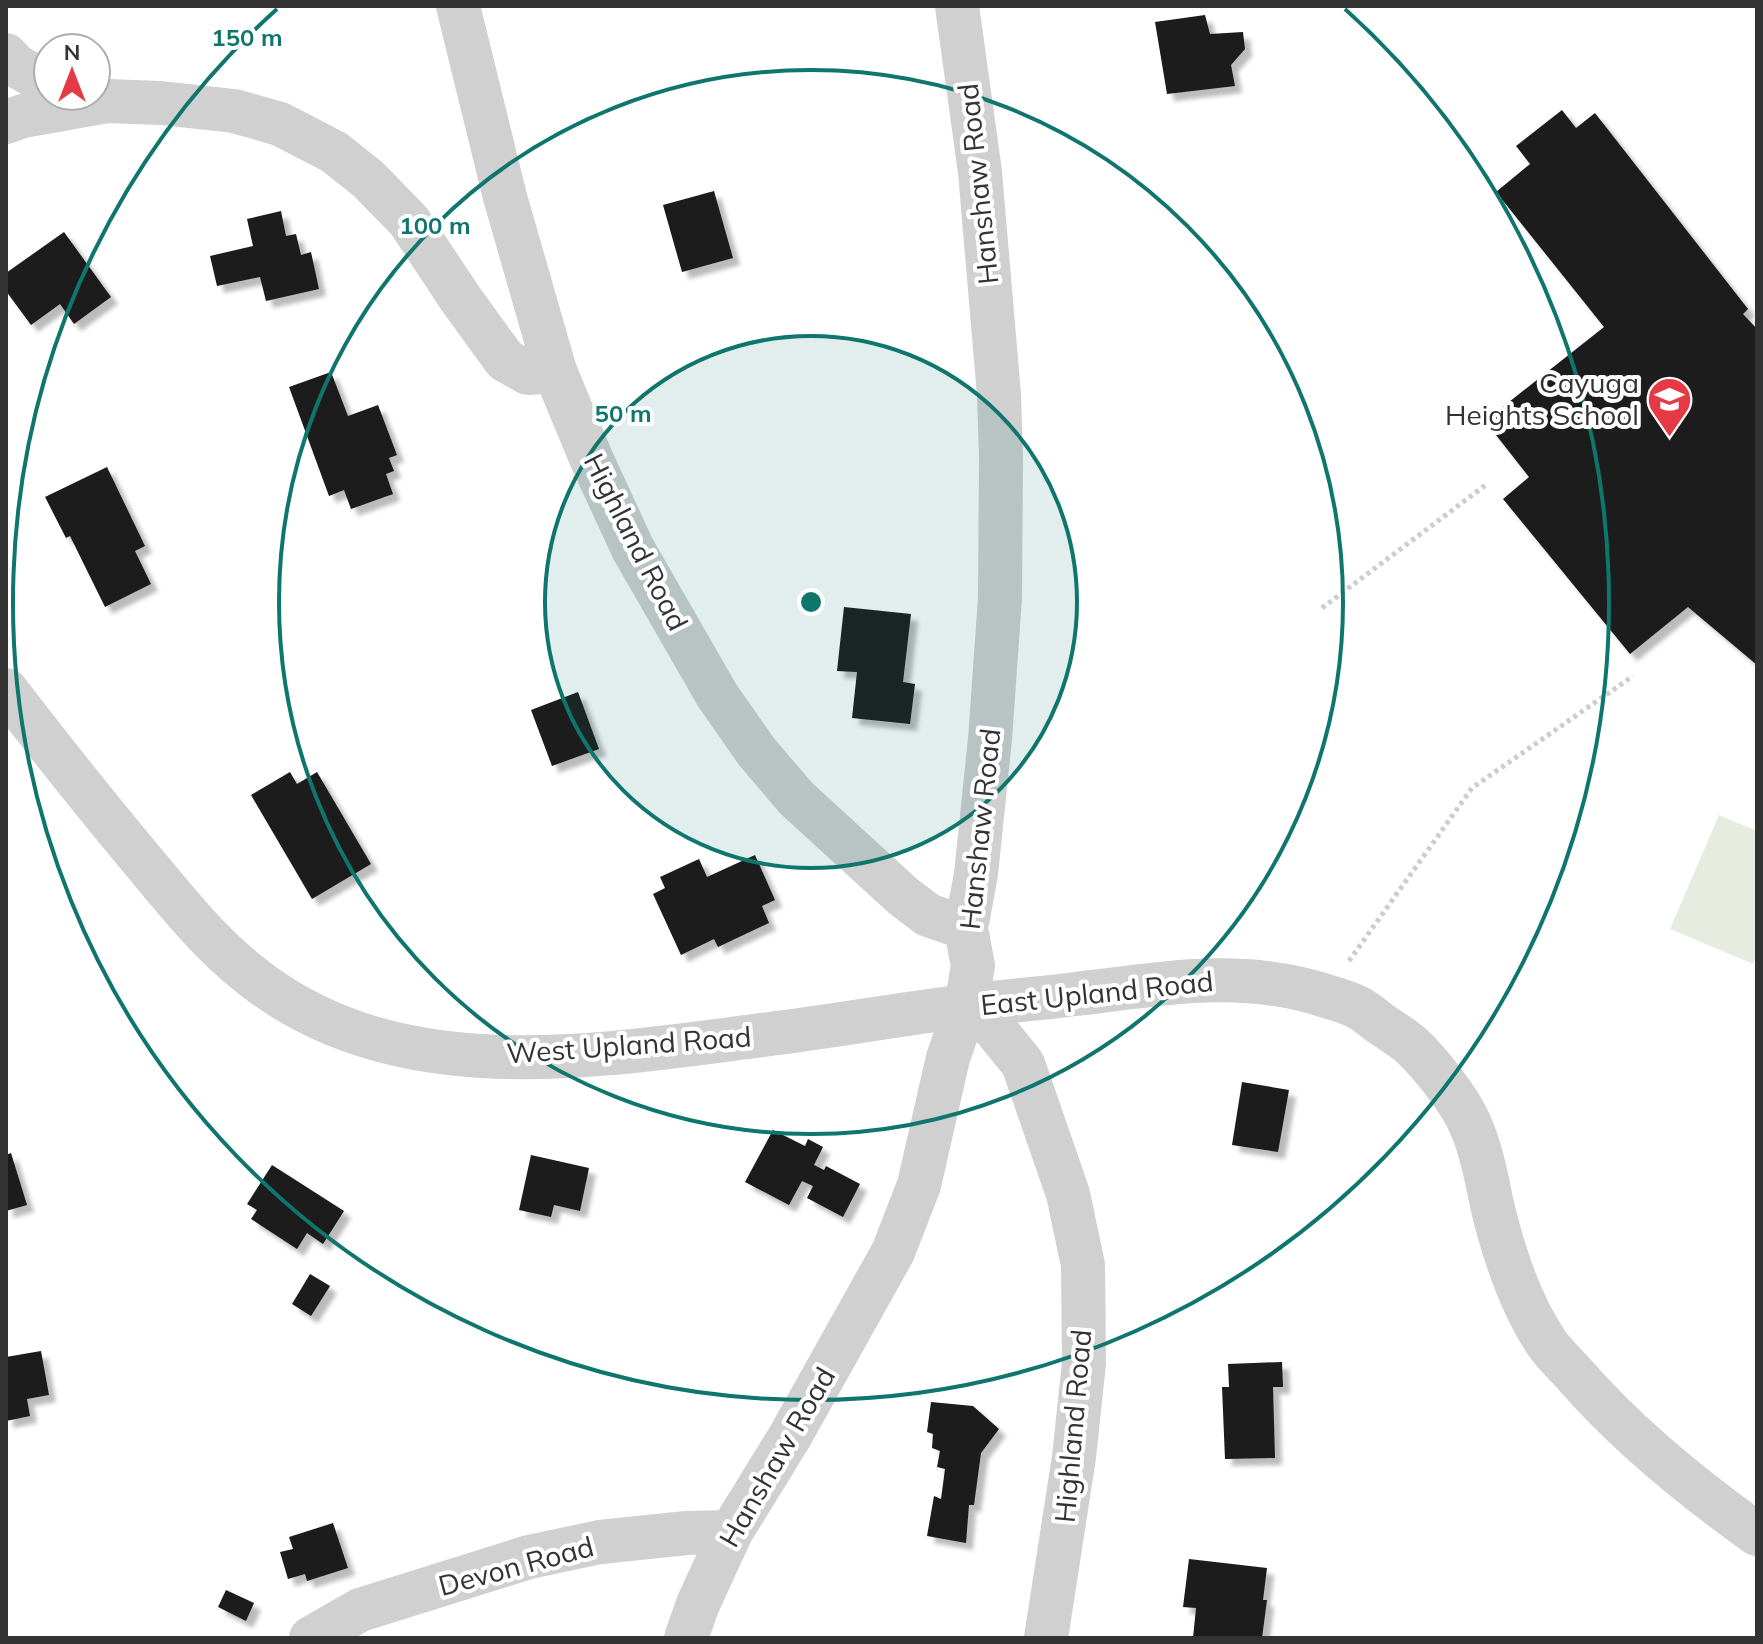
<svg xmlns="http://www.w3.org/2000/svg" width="1763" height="1644" viewBox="0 0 1763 1644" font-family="Mulish,sans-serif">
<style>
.green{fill:#e6ecdf}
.building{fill:#1a1a1a;filter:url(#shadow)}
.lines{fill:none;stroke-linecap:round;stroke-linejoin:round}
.path{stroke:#cdcdcd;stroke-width:5;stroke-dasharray:4 4;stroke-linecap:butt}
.minor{stroke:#d0d0d0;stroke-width:44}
.ring{fill:none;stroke:#0f766e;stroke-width:4}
.labels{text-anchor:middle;stroke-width:8;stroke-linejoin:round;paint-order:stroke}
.street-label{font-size:28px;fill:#333;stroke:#fff}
.poi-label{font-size:28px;fill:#333;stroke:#fff;text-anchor:end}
.centre{fill:#0f766e;stroke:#fff;stroke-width:4}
.ring-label{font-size:24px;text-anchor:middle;font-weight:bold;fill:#0f766e;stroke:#fff;stroke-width:8;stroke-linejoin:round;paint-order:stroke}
</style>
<defs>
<filter id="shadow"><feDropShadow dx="7" dy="7" stdDeviation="2" flood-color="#0004"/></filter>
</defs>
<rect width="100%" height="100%" fill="#fff"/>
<polygon class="green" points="1719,815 1757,831 1757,955 1753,964 1670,929"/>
<g class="building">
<polygon points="1205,15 1210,34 1243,32 1245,49 1231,65 1235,86 1167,94 1155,22"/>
<polygon points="1562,110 1576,128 1595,113 1748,309 1743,314 1757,329 1757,665 1688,607 1630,654 1503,499 1529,477 1485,421 1604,327 1496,192 1530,164 1516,146"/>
<polygon points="714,191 733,258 682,272 663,205"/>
<polygon points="281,211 286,236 296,234 301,255 311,252 319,289 266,301 260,277 217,286 210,256 253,246 247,219"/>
<polygon points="64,232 111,297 74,324 60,304 31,325 6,291 6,273"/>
<polygon points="331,372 348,416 378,405 397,455 389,458 394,471 386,474 393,494 351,509 344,490 329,496 289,387"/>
<polygon points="107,467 145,546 135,551 151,584 105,607 70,536 66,538 45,497"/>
<polygon points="844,607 911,614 903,682 915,684 910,724 852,718 857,672 837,671"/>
<polygon points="578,692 599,749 552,766 531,710"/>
<polygon points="290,772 297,784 317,772 371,864 312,899 251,795"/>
<polygon points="755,855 775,900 762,906 769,923 718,947 714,939 681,955 653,894 665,888 660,877 699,859 707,877"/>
<polygon points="1242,1082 1289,1090 1278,1152 1232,1145"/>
<polygon points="773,1130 805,1146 808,1139 823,1147 814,1165 824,1170 826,1166 860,1184 843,1217 807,1198 813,1186 802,1181 789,1205 745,1182"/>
<polygon points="11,1153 27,1205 6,1211 6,1155"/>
<polygon points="531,1155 589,1168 580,1211 554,1205 551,1217 519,1210"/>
<polygon points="272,1165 344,1211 323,1244 307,1233 297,1249 251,1219 257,1210 247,1204"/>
<polygon points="310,1274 330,1286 311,1316 292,1304"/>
<polygon points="41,1351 49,1395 27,1399 30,1416 6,1421 6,1357"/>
<polygon points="1282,1362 1283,1387 1273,1387 1275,1458 1225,1459 1222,1387 1229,1387 1228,1364"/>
<polygon points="931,1402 973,1406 999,1429 981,1453 974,1505 969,1505 966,1543 927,1536 934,1496 941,1499 945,1469 937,1467 940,1451 932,1448 933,1434 927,1432"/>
<polygon points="333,1523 348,1568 307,1581 305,1574 288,1579 280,1552 293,1549 289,1537"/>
<polygon points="1189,1559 1267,1568 1263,1600 1267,1600 1262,1638 1193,1638 1196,1608 1183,1607"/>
<polygon points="226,1590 254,1603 246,1621 218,1607"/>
</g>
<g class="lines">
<g class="path">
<polyline points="1322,608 1487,484"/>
<polyline points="1349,961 1472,788 1633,676"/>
</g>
<g class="minor">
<polyline points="458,6 505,197 555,371 591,458 633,549 717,695 756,751 796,798 903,896 928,915 966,928"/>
<polyline points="6,55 15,65 48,84"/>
<polyline points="6,122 23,116 107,101 161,103 234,111 280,124 334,152 368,179 409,221 460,298 505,360 528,373 555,371"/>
<path d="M 6,690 C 49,746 92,800 137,854 C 172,896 206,940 249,974 C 396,1093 597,1056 770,1034 C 835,1026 900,1014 966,1006 C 1002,1001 1039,999 1075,994 C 1163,984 1240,968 1326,996 C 1336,999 1348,1002 1357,1007 C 1367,1012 1375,1020 1384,1026 C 1393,1032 1403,1038 1411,1045 C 1431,1064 1459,1099 1470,1124 C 1482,1151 1487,1181 1493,1209 C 1504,1254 1520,1303 1546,1342 C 1554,1354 1565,1364 1575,1375 C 1628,1436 1691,1487 1757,1534"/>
<polyline points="966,1006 994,1028 1023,1064 1068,1194 1083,1265 1084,1363 1074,1457 1046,1638"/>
<polyline points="311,1638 360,1610 529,1557 600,1542 687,1533 731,1532"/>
<polyline points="686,1638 698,1604 731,1532 789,1438 893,1252 919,1185 948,1058 966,1006 973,966 966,928 976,874 990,739 1000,598 1001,457 999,395 980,172 957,6"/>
</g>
</g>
<circle cx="811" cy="602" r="266" fill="#0f766e" fill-opacity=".12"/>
<g class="ring">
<circle cx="811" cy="602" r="266"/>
<circle cx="811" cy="602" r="532"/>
<path d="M1345 9A798 798 0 1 1 277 9"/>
</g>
<defs>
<symbol id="school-pin" viewBox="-11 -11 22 30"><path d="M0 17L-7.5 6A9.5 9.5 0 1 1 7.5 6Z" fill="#e63946" stroke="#fff"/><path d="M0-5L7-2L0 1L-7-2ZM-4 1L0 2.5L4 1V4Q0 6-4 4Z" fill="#fff"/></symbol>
</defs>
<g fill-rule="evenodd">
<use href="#school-pin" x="1644" y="374" width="51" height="69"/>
</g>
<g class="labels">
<g class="street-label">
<text transform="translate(978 184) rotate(-96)" y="10">Hanshaw Road</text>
<text transform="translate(636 542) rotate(63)" y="10">Highland Road</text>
<text transform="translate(980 829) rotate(-84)" y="10">Hanshaw Road</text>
<text transform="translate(1097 993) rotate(-6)" y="10">East Upland Road</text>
<text transform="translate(629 1045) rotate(-4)" y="10">West Upland Road</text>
<text transform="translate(1073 1426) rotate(-85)" y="10">Highland Road</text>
<text transform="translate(777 1457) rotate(-60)" y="10">Hanshaw Road</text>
<text transform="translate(516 1566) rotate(-15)" y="10">Devon Road</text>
</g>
<g class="poi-label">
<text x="1639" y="393">Cayuga<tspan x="1639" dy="32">Heights School</tspan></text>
</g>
</g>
<circle cx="811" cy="602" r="12" class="centre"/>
<g class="ring-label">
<text x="247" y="46">150 m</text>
<text x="435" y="234">100 m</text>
<text x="623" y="422">50 m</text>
</g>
<rect width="1763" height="1644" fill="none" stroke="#333333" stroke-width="16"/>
<g transform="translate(72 72)"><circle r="38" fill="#ffffff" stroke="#adadad" stroke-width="2"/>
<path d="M0-6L14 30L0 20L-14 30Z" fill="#e63946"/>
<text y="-12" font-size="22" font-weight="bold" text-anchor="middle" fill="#333333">N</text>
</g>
</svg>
